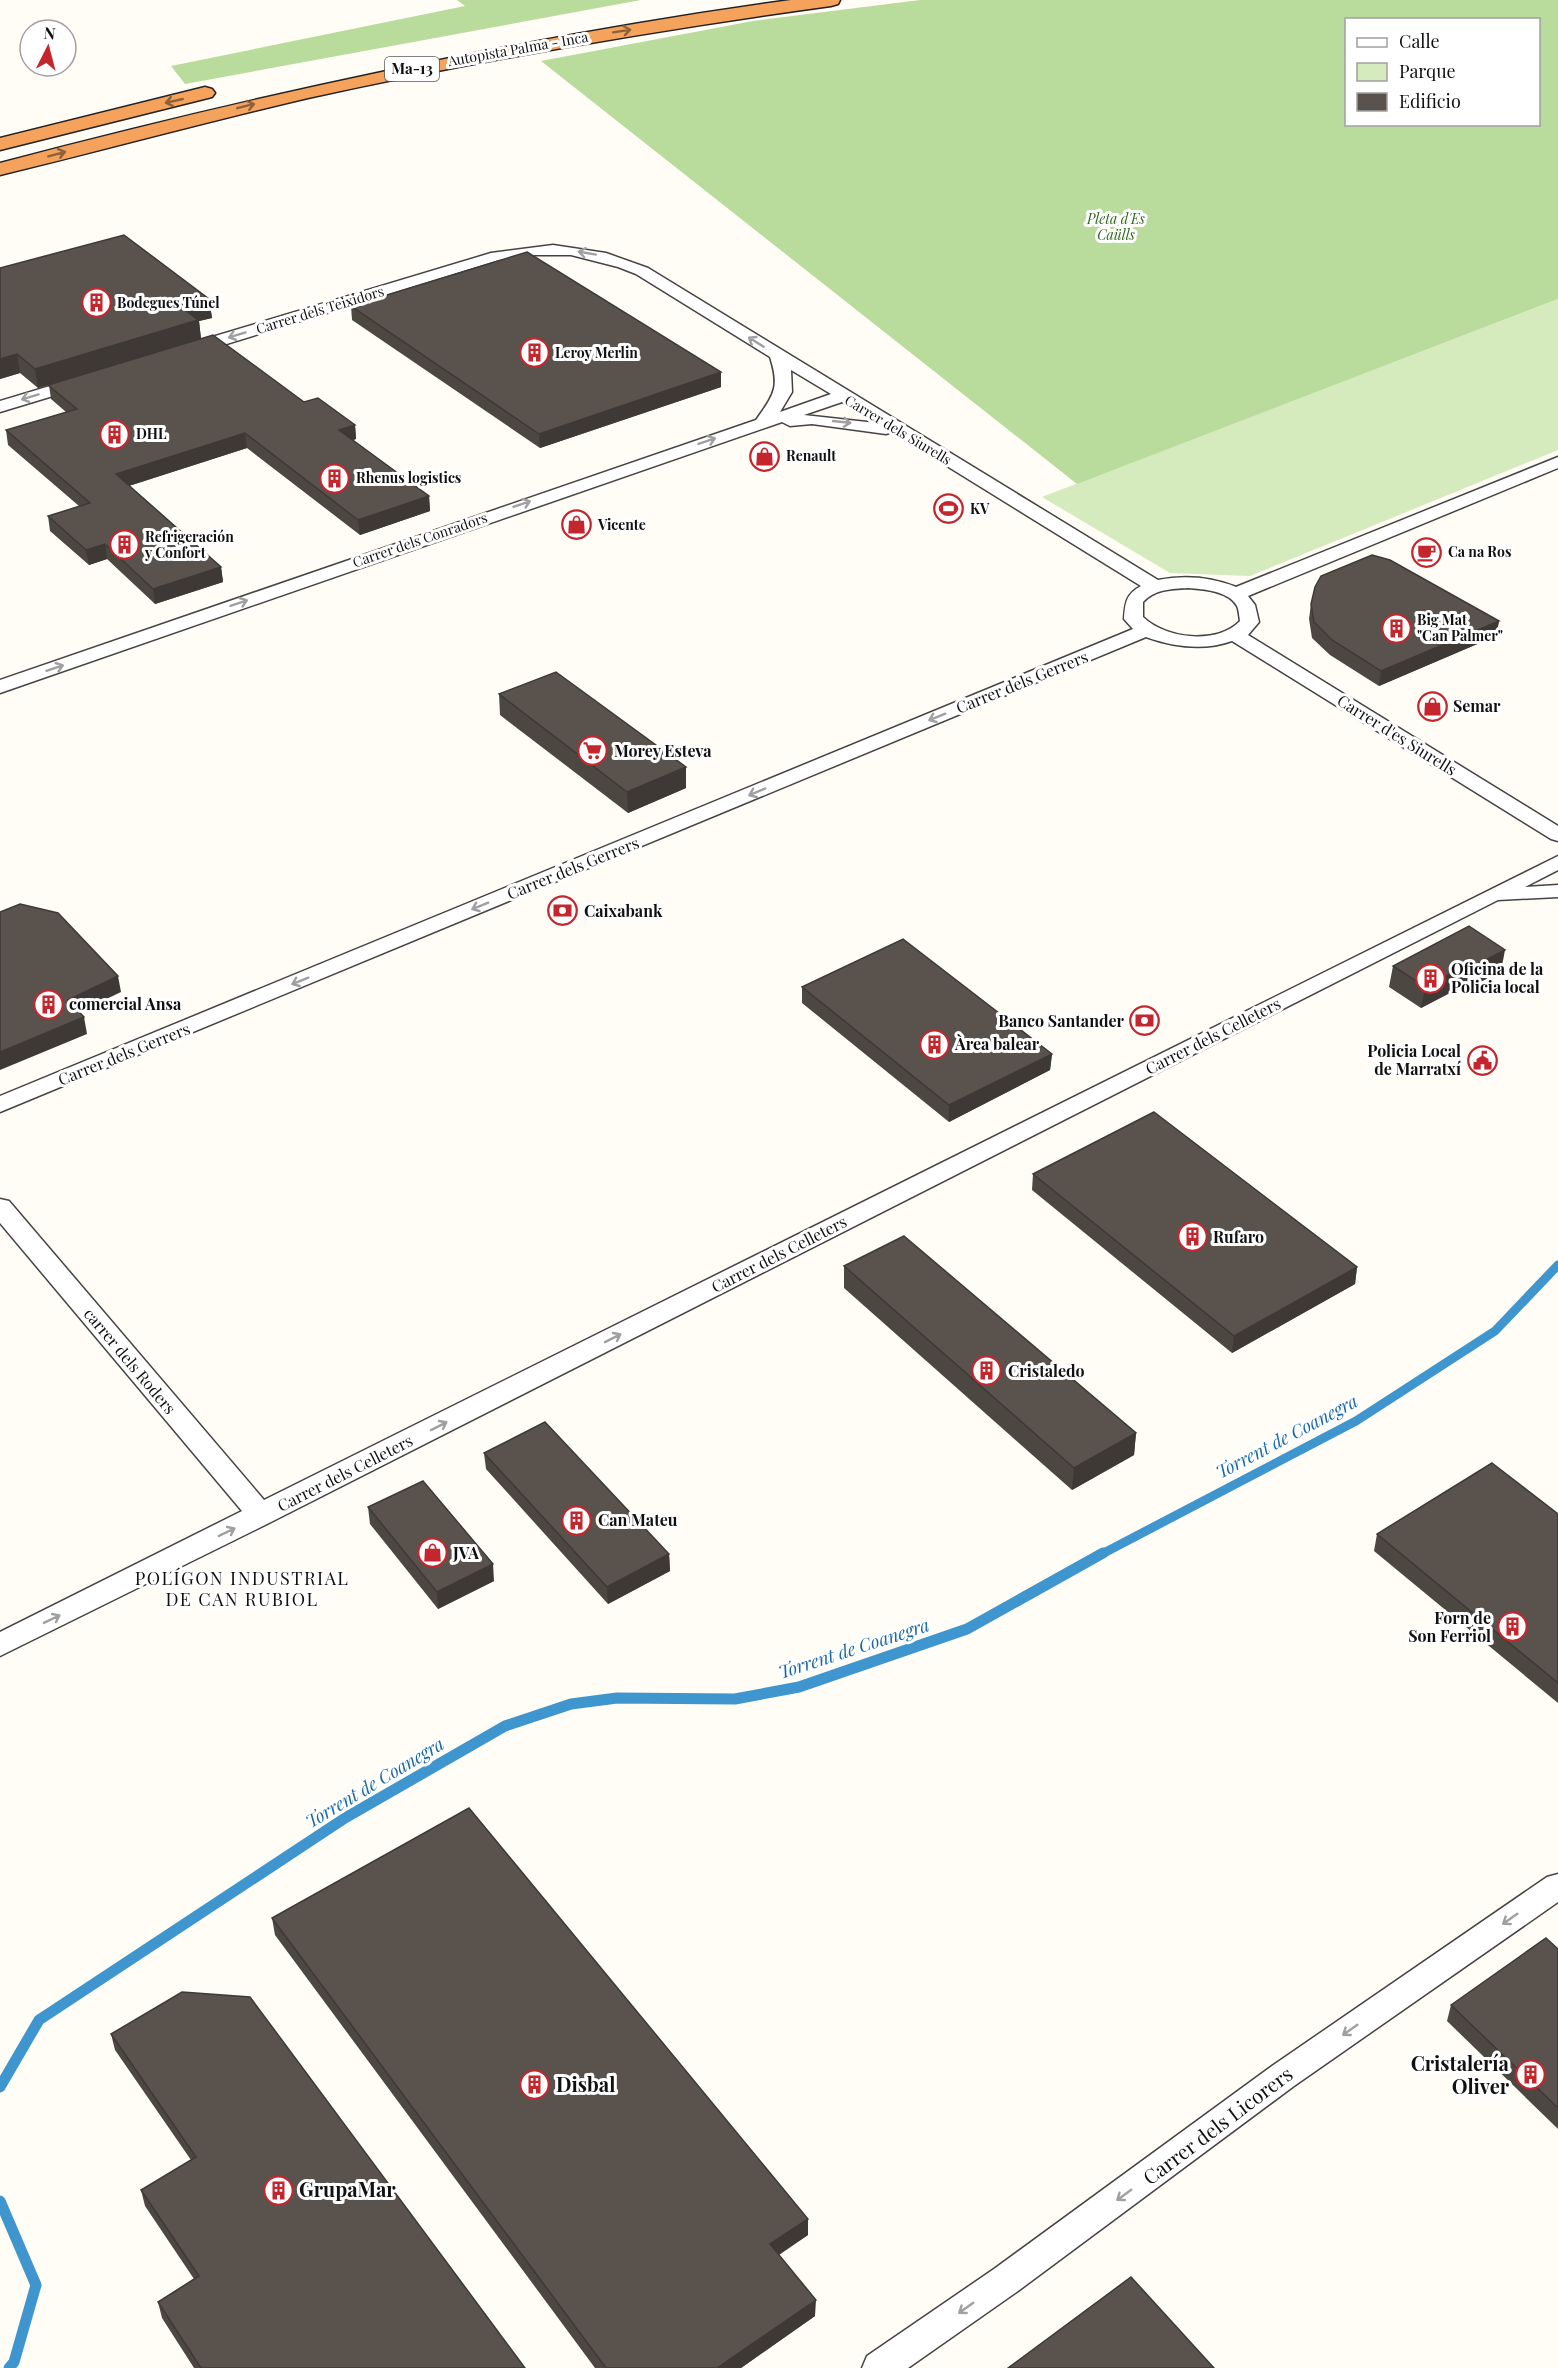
<svg xmlns="http://www.w3.org/2000/svg" width="1558" height="2368" viewBox="0 0 1558 2368" font-family="'Playfair Display',serif">
<style>
.green{fill:#d5ebbd}
.forest{fill:#b9dc9c;fill-rule:evenodd}
.lines{fill:none;stroke-linecap:round;stroke-linejoin:round}
.stream-far1{stroke:#3f96cf;stroke-width:9}
.stream{stroke:#3f96cf;stroke-width:11}
.street-casing{stroke:#444;stroke-width:3}
.highway-casing{stroke:#222;stroke-width:3}
.street{fill:#fff;fill-rule:evenodd}
.highway{fill:#f5a25d;fill-rule:evenodd}
.wall{fill:#4d4742}
.shaded-wall{fill:#3f3936}
.building{fill:#5a524d;stroke:#3f3936;stroke-width:1.5}
.oneway{stroke:#8e613b}
.oneway2{stroke:#a0a0a0}
.labels{text-anchor:middle;stroke-width:6;stroke-linejoin:round;paint-order:stroke}
.far-street-label{font-size:14px;fill:#111;stroke:#fff}
.far-park-label{font-size:14px;font-style:italic;fill:#2f6b1f;stroke:#fff}
.far-poi-label{font-size:14px;font-weight:bold;fill:#111;stroke:#fff;text-anchor:start}
.shield{fill:#fff;stroke:#585858;stroke-width:1.5}
.shield-label{font-size:15px;font-weight:bold;fill:#111}
.street-label{font-size:16px;fill:#111;stroke:#fff}
.poi-label{font-size:16px;font-weight:bold;fill:#111;stroke:#fff;text-anchor:start}
.water-label{font-size:18px;font-style:italic;fill:#1768a6;stroke:#fff}
.neighbourhood-label{font-size:18px;letter-spacing:1.5px;fill:#111;stroke:#fff}
.near-poi-label{font-size:20px;font-weight:bold;fill:#111;stroke:#fff;text-anchor:start}
.near-street-label{font-size:20px;fill:#111;stroke:#fff}
</style>
<rect width="100%" height="100%" fill="#fffdf5"/>
<polygon class="green" points="1558,299 1558,450 1250,576 1170,573 1042,497"/>
<g class="forest">
<polygon points="457,0 641,0 185,84 171,66 465,6"/>
<path d="M 920,0 L 1558,0 L 1558,299 L 1077,484 L 541,61 L 753,21 ZM 1346,20 L 1538,20 L 1538,124 L 1346,124 Z"/>
</g>
<g class="lines">
<polyline class="stream-far1" points="1100,1555 1356,1421 1495,1331 1558,1265"/>
<g class="stream">
<polyline points="0,2087 39,2020 345,1818 505,1726 571,1704 617,1698 735,1699 799,1687 967,1629 1103,1553"/>
<polyline points="0,2201 36,2285 14,2362 9,2368"/>
</g>
<defs>
<g id="street">
<path d="M 553,245 L 606,253 L 648,268 L 1158,580 C 1184,575 1211,577 1236,587 L 1558,457 L 1558,468 L 1248,596 L 1255,605 L 1259,622 L 1248,635 L 1558,826 L 1558,841 L 1551,839 L 1232,641 C 1204,651 1174,647 1146,637 L 0,1112 L 0,1096 L 1133,629 L 1124,619 C 1125,603 1126,594 1141,586 L 892,432 L 886,434 L 812,424 L 790,426 L 782,422 L 0,693 L 0,680 L 756,420 C 774,394 780,388 770,357 L 636,274 L 618,267 L 571,255 L 535,255 L 499,260 L 194,354 L 188,355 L 180,350 L 182,346 L 491,253 ZM 791,370 L 831,394 L 780,412 L 792,392 ZM 842,402 L 876,423 L 804,415 ZM 1188,588 C 1203,589 1229,591 1237,606 C 1239,610 1239,616 1240,621 C 1217,645 1166,639 1143,617 L 1143,602 C 1155,589 1172,589 1188,588 Z"/>
<polygon points="80,377 86,378 88,382 86,386 0,412 0,401"/>
<polygon points="1558,856 1558,870 1525,887 1558,885 1558,897 1498,900 271,1522 0,1656 0,1632 242,1511 0,1223 0,1199 9,1201 264,1500"/>
<polygon points="1558,1874 1558,1902 1294,2086 1018,2291 908,2368 862,2368 867,2356 994,2269 1272,2066 1547,1877"/>
</g>
<g id="highway">
<path d="M 791,0 L 840,0 L 838,4 L 831,6 C 656,30 481,60 308,98 C 205,122 103,150 0,175 L 0,163 C 261,94 523,37 791,0 Z"/>
<polygon points="205,87 212,89 215,93 212,97 0,150 0,138"/>
</g>
</defs>
<use href="#street" class="street-casing"/>
<use href="#highway" class="highway-casing"/>
<use href="#street" class="street"/>
<use href="#highway" class="highway"/>
</g>
<g class="wall">
<polygon points="0,268 209,299 212,318 199,321 201,339 304,402 355,425 356,439 353,440 429,496 430,511 360,535 247,448 129,486 221,567 223,582 155,604 107,559 89,565 50,531 48,516 79,506 8,445 6,430 66,412 51,399 49,385 38,388 20,373 0,379"/>
<polygon points="351,306 721,387 540,448 352,320"/>
<polygon points="1311,604 1499,621 1496,636 1379,686 1330,655 1312,638 1309,619"/>
<polygon points="499,694 686,788 628,813 500,715"/>
<polygon points="1469,926 1501,971 1471,987 1467,984 1421,1008 1389,987 1393,966"/>
<polygon points="802,987 1052,1054 1050,1070 949,1122 802,1003"/>
<polygon points="1033,1174 1357,1267 1355,1284 1232,1353 1032,1190"/>
<polygon points="844,1266 1136,1433 1134,1455 1072,1490 844,1288"/>
<polygon points="484,1453 669,1554 670,1571 608,1604 486,1469"/>
<polygon points="368,1507 494,1581 438,1609 370,1524"/>
<polygon points="1558,1514 1558,1703 1374,1551 1377,1534"/>
<polygon points="272,1918 808,2235 779,2255 815,2316 741,2368 595,2368 275,1935"/>
<polygon points="1558,1949 1558,2129 1447,2021 1451,2005"/>
<polygon points="111,2034 525,2368 194,2368 162,2318 158,2302 194,2279 145,2206 141,2190 191,2160 115,2050"/>
</g>
<g class="shaded-wall">
<polygon points="209,299 212,318 199,321 201,339 38,388 35,369 181,307"/>
<polygon points="17,354 20,373 0,379 0,359"/>
<polygon points="721,372 721,387 540,448 539,434"/>
<polygon points="355,425 356,439 340,444 339,430"/>
<polygon points="245,433 247,448 119,489 116,474"/>
<polygon points="429,496 430,511 360,535 358,520"/>
<polygon points="105,544 107,559 89,565 86,550"/>
<polygon points="221,567 223,582 155,604 153,589"/>
<polygon points="1499,621 1496,636 1379,686 1381,671"/>
<polygon points="686,767 686,788 628,813 627,792"/>
<polygon points="1505,950 1501,971 1471,987 1474,966"/>
<polygon points="1471,963 1467,984 1421,1008 1425,987"/>
<polygon points="118,976 121,992 71,1016 68,1000"/>
<polygon points="84,1017 87,1034 0,1070 0,1052"/>
<polygon points="1052,1054 1050,1070 949,1122 949,1105"/>
<polygon points="1357,1267 1355,1284 1232,1353 1234,1336"/>
<polygon points="1136,1433 1134,1455 1072,1490 1074,1468"/>
<polygon points="669,1554 670,1571 608,1604 607,1587"/>
<polygon points="493,1564 494,1581 438,1609 437,1592"/>
<polygon points="808,2219 808,2235 770,2260 770,2244"/>
<polygon points="816,2300 815,2316 741,2368 717,2368"/>
</g>
<g class="building">
<polygon points="124,235 209,299 181,307 198,320 35,369 17,354 0,359 0,268"/>
<polygon points="527,252 721,372 539,434 351,306"/>
<polygon points="213,335 304,402 318,398 355,425 339,430 429,496 358,520 245,433 116,474 221,567 153,589 105,544 86,550 48,516 90,503 6,430 77,409 48,385"/>
<polygon points="1372,555 1390,560 1499,621 1381,671 1332,640 1314,622 1311,604 1315,587 1321,576"/>
<polygon points="556,672 686,767 627,792 499,694"/>
<polygon points="20,904 58,913 118,976 68,1000 84,1017 0,1052 0,912"/>
<polygon points="1469,926 1505,950 1474,966 1471,963 1425,987 1393,966"/>
<polygon points="903,939 1052,1054 949,1105 802,987"/>
<polygon points="1154,1112 1357,1267 1234,1336 1033,1174"/>
<polygon points="904,1236 1136,1433 1074,1468 844,1266"/>
<polygon points="545,1422 669,1554 607,1587 484,1453"/>
<polygon points="1492,1463 1558,1514 1558,1683 1377,1534"/>
<polygon points="423,1481 493,1564 437,1592 368,1507"/>
<polygon points="469,1808 808,2219 770,2244 816,2300 717,2368 606,2368 272,1918"/>
<polygon points="1546,1938 1558,1949 1558,2108 1451,2005"/>
<polygon points="182,1992 250,1997 525,2368 201,2368 158,2302 199,2276 141,2190 196,2157 111,2034"/>
<polygon points="1131,2277 1214,2368 1008,2368"/>
</g>
<defs><path id="oneway-shaft" d="M-6 0H5M1.5-3L5.5 0L1.5 3" fill="none" stroke-width="1.6" stroke-linecap="round" stroke-linejoin="round" transform="scale(1.5)"/></defs>
<g class="oneway">
<use href="#oneway-shaft" transform="translate(622 31) rotate(-9)"/>
<use href="#oneway-shaft" transform="translate(174 101) rotate(167)"/>
<use href="#oneway-shaft" transform="translate(246 106) rotate(-14)"/>
<use href="#oneway-shaft" transform="translate(57 154) rotate(-15)"/>
</g>
<g class="oneway2">
<use href="#oneway-shaft" transform="translate(587 253) rotate(-170)"/>
<use href="#oneway-shaft" transform="translate(237 335) rotate(163)"/>
<use href="#oneway-shaft" transform="translate(756 342) rotate(-148)"/>
<use href="#oneway-shaft" transform="translate(30 397) rotate(163)"/>
<use href="#oneway-shaft" transform="translate(842 422) rotate(6)"/>
<use href="#oneway-shaft" transform="translate(707 441) rotate(-19)"/>
<use href="#oneway-shaft" transform="translate(522 504) rotate(-19)"/>
<use href="#oneway-shaft" transform="translate(239 603) rotate(-19)"/>
<use href="#oneway-shaft" transform="translate(55 668) rotate(-19)"/>
<use href="#oneway-shaft" transform="translate(937 717) rotate(158)"/>
<use href="#oneway-shaft" transform="translate(757 792) rotate(157)"/>
<use href="#oneway-shaft" transform="translate(480 906) rotate(158)"/>
<use href="#oneway-shaft" transform="translate(300 981) rotate(158)"/>
<use href="#oneway-shaft" transform="translate(613 1338) rotate(-27)"/>
<use href="#oneway-shaft" transform="translate(439 1426) rotate(-27)"/>
<use href="#oneway-shaft" transform="translate(227 1532) rotate(-26)"/>
<use href="#oneway-shaft" transform="translate(52 1619) rotate(-26)"/>
<use href="#oneway-shaft" transform="translate(1510 1919) rotate(145)"/>
<use href="#oneway-shaft" transform="translate(1350 2030) rotate(145)"/>
<use href="#oneway-shaft" transform="translate(1124 2195) rotate(144)"/>
<use href="#oneway-shaft" transform="translate(966 2308) rotate(145)"/>
</g>
<defs>
<symbol id="building-ring" viewBox="-11 -11 22 22"><circle r="9.5" fill="#fff" stroke="#c4262e" stroke-width="1.5"/><path d="M-4-6H4V6H1V3H-1V6H-4ZM-2.5-4.3h1.7v1.8h-1.7ZM.8-4.3h1.7v1.8H.8ZM-2.5-1h1.7V.8h-1.7ZM.8-1h1.7V.8H.8Z" fill="#c4262e"/></symbol>
<symbol id="shop-ring" viewBox="-11 -11 22 22"><circle r="9.5" fill="#fff" stroke="#c4262e" stroke-width="1.5"/><path d="M-5-2.5h2.3a2.7 3.5 0 0 1 5.4 0H5L5.5 6h-11ZM-1.5-2.5h3a1.5 2.3 0 0 0-3 0Z" fill="#c4262e"/></symbol>
<symbol id="stadium-ring" viewBox="-11 -11 22 22"><circle r="9.5" fill="#fff" stroke="#c4262e" stroke-width="1.5"/><path d="M0-5a6.5 5 0 1 0 0 10a6.5 5 0 1 0 0-10ZM-3.5-1.8h7v3.6h-7Z" fill="#c4262e"/></symbol>
<symbol id="cafe-ring" viewBox="-11 -11 22 22"><circle r="9.5" fill="#fff" stroke="#c4262e" stroke-width="1.5"/><path d="M-5.5-4.5H6V0H3Q3 3.5 0 3.5H-2.5Q-5.5 3.5-5.5 0ZM3-3.2v2h1.7v-2ZM-6 4.5H4V6H-6Z" fill="#c4262e"/></symbol>
<symbol id="supermarket-ring" viewBox="-11 -11 22 22"><circle r="9.5" fill="#fff" stroke="#c4262e" stroke-width="1.5"/><path d="M-6-5.5h2.5l.6 2H6L4.5 2H-2.5L-4.4-4H-6ZM-1.5 3.2a1.3 1.3 0 1 0 .1 0ZM3 3.2a1.3 1.3 0 1 0 .1 0Z" fill="#c4262e"/></symbol>
<symbol id="bank-ring" viewBox="-11 -11 22 22"><circle r="9.5" fill="#fff" stroke="#c4262e" stroke-width="1.5"/><path d="M-6-4H6V4H-6ZM0-2.3a2.3 2.3 0 1 0 0 4.6a2.3 2.3 0 1 0 0-4.6Z" fill="#c4262e"/></symbol>
<symbol id="civic-ring" viewBox="-11 -11 22 22"><circle r="9.5" fill="#fff" stroke="#c4262e" stroke-width="1.5"/><path d="M-.6-6.5H3V-4.5H.6V-3L4-1V1h2V6H-6V1h2V-1L-.6-3ZM-1.2 2.5V6h2.4V2.5Z" fill="#c4262e"/></symbol>
</defs>
<g fill-rule="evenodd">
<use href="#building-ring" x="80" y="286" width="33" height="33"/>
<use href="#building-ring" x="518" y="336" width="33" height="33"/>
<use href="#building-ring" x="98" y="418" width="33" height="33"/>
<use href="#shop-ring" x="748" y="440" width="33" height="33"/>
<use href="#building-ring" x="318" y="462" width="33" height="33"/>
<use href="#stadium-ring" x="932" y="492" width="33" height="33"/>
<use href="#shop-ring" x="560" y="508" width="33" height="33"/>
<use href="#building-ring" x="108" y="528" width="33" height="33"/>
<use href="#cafe-ring" x="1410" y="536" width="33" height="33"/>
<use href="#building-ring" x="1380" y="612" width="33" height="33"/>
<use href="#shop-ring" x="1416" y="690" width="33" height="33"/>
<use href="#supermarket-ring" x="576" y="734" width="33" height="33"/>
<use href="#bank-ring" x="546" y="894" width="33" height="33"/>
<use href="#building-ring" x="1414" y="962" width="33" height="33"/>
<use href="#building-ring" x="32" y="988" width="33" height="33"/>
<use href="#bank-ring" x="1128" y="1004" width="33" height="33"/>
<use href="#building-ring" x="918" y="1028" width="33" height="33"/>
<use href="#civic-ring" x="1466" y="1044" width="33" height="33"/>
<use href="#building-ring" x="1176" y="1220" width="33" height="33"/>
<use href="#building-ring" x="970" y="1354" width="33" height="33"/>
<use href="#building-ring" x="560" y="1504" width="33" height="33"/>
<use href="#shop-ring" x="416" y="1536" width="33" height="33"/>
<use href="#building-ring" x="1496" y="1610" width="33" height="33"/>
<use href="#building-ring" x="1514" y="2058" width="33" height="33"/>
<use href="#building-ring" x="518" y="2068" width="33" height="33"/>
<use href="#building-ring" x="262" y="2174" width="33" height="33"/>
</g>
<g class="labels">
<g class="far-street-label">
<text transform="translate(518 49) rotate(-10)" y="5">Autopista Palma - Inca</text>
<text transform="translate(320 310) rotate(-17)" y="5">Carrer dels Teixidors</text>
<text transform="translate(898 430) rotate(31)" y="5">Carrer dels Siurells</text>
<text transform="translate(420 540) rotate(-19)" y="5">Carrer dels Conradors</text>
</g>
<g class="far-park-label">
<text x="1116" y="224">Pleta d'Es<tspan x="1116" dy="16">Caülls</tspan></text>
</g>
<g class="far-poi-label">
<text x="117" y="308">Bodegues Túnel</text>
<text x="555" y="358">Leroy Merlin</text>
<text x="136" y="439">DHL</text>
<text x="786" y="461">Renault</text>
<text x="356" y="483">Rhenus logistics</text>
<text x="970" y="514">KV</text>
<text x="598" y="530">Vicente</text>
<text x="145" y="542">Refrigeración<tspan x="145" dy="16">y Confort</tspan></text>
<text x="1448" y="557">Ca na Ros</text>
<text x="1417" y="625">Big Mat<tspan x="1417" dy="16">"Can Palmer"</tspan></text>
</g>
<rect class="shield" x="385" y="57" width="54" height="24" rx="4.5"/>
<g class="shield-label">
<text x="412" y="74">Ma-13</text>
</g>
<g class="street-label">
<text transform="translate(1022 682) rotate(-22)" y="6">Carrer dels Gerrers</text>
<text transform="translate(1397 735) rotate(32)" y="6">Carrer d'es Siurells</text>
<text transform="translate(573 868) rotate(-22)" y="6">Carrer dels Gerrers</text>
<text transform="translate(1213 1036) rotate(-27)" y="6">Carrer dels Celleters</text>
<text transform="translate(124 1054) rotate(-22)" y="6">Carrer dels Gerrers</text>
<text transform="translate(779 1254) rotate(-27)" y="6">Carrer dels Celleters</text>
<text transform="translate(130 1361) rotate(50)" y="6">carrer dels Roders</text>
<text transform="translate(345 1473) rotate(-27)" y="6">Carrer dels Celleters</text>
</g>
<g class="poi-label">
<text x="1453" y="712">Semar</text>
<text x="614" y="757">Morey Esteva</text>
<text x="584" y="917">Caixabank</text>
<text x="1451" y="975">Oficina de la<tspan x="1451" dy="18">Policia local</tspan></text>
<text x="69" y="1010">comercial Ansa</text>
<text x="1124" y="1027" text-anchor="end">Banco Santander</text>
<text x="955" y="1050">Àrea balear</text>
<text x="1461" y="1057" text-anchor="end">Policia Local<tspan x="1461" dy="18">de Marratxí</tspan></text>
<text x="1213" y="1243">Rufaro</text>
<text x="1008" y="1377">Cristaledo</text>
<text x="598" y="1526">Can Mateu</text>
<text x="453" y="1559">JVA</text>
<text x="1491" y="1624" text-anchor="end">Forn de<tspan x="1491" dy="18">Son Ferriol</tspan></text>
</g>
<g class="water-label">
<text transform="translate(1287 1437) rotate(-28)" y="6">Torrent de Coanegra</text>
<text transform="translate(854 1649) rotate(-18)" y="6">Torrent de Coanegra</text>
<text transform="translate(375 1783) rotate(-31)" y="6">Torrent de Coanegra</text>
</g>
<g class="neighbourhood-label">
<text x="242" y="1585">POLÍGON INDUSTRIAL<tspan x="242" dy="21">DE CAN RUBIOL</tspan></text>
</g>
<g class="near-poi-label">
<text x="1509" y="2071" text-anchor="end">Cristalería<tspan x="1509" dy="23">Oliver</tspan></text>
<text x="556" y="2092">Disbal</text>
<text x="299" y="2197">GrupaMar</text>
</g>
<g class="near-street-label">
<text transform="translate(1218 2126) rotate(-37)" y="7">Carrer dels Licorers</text>
</g>
</g>
<rect x="1345" y="18" width="195" height="108" fill="#ffffff" stroke="#a0a0a0" stroke-width="1.5"/>
<rect x="1357" y="38" width="30" height="9" fill="#ffffff" stroke="#a0a0a0" stroke-width="1.5"/>
<text x="1399" y="48" font-size="18" fill="#111111">Calle</text>
<rect x="1357" y="63" width="30" height="18" fill="#d5ebbd" stroke="#a0a0a0" stroke-width="1.5"/>
<text x="1399" y="78" font-size="18" fill="#111111">Parque</text>
<rect x="1357" y="93" width="30" height="18" fill="#5a524d" stroke="#a0a0a0" stroke-width="1.5"/>
<text x="1399" y="108" font-size="18" fill="#111111">Edificio</text>
<g transform="translate(48 48) rotate(6)"><circle r="28" fill="#ffffff" stroke="#a0a0a0" stroke-width="1.5"/>
<path d="M0-4.5L10 22L0 15L-10 22Z" fill="#c4262e"/>
<text y="-9" font-size="16" font-weight="bold" text-anchor="middle" fill="#111111">N</text>
</g>
</svg>
